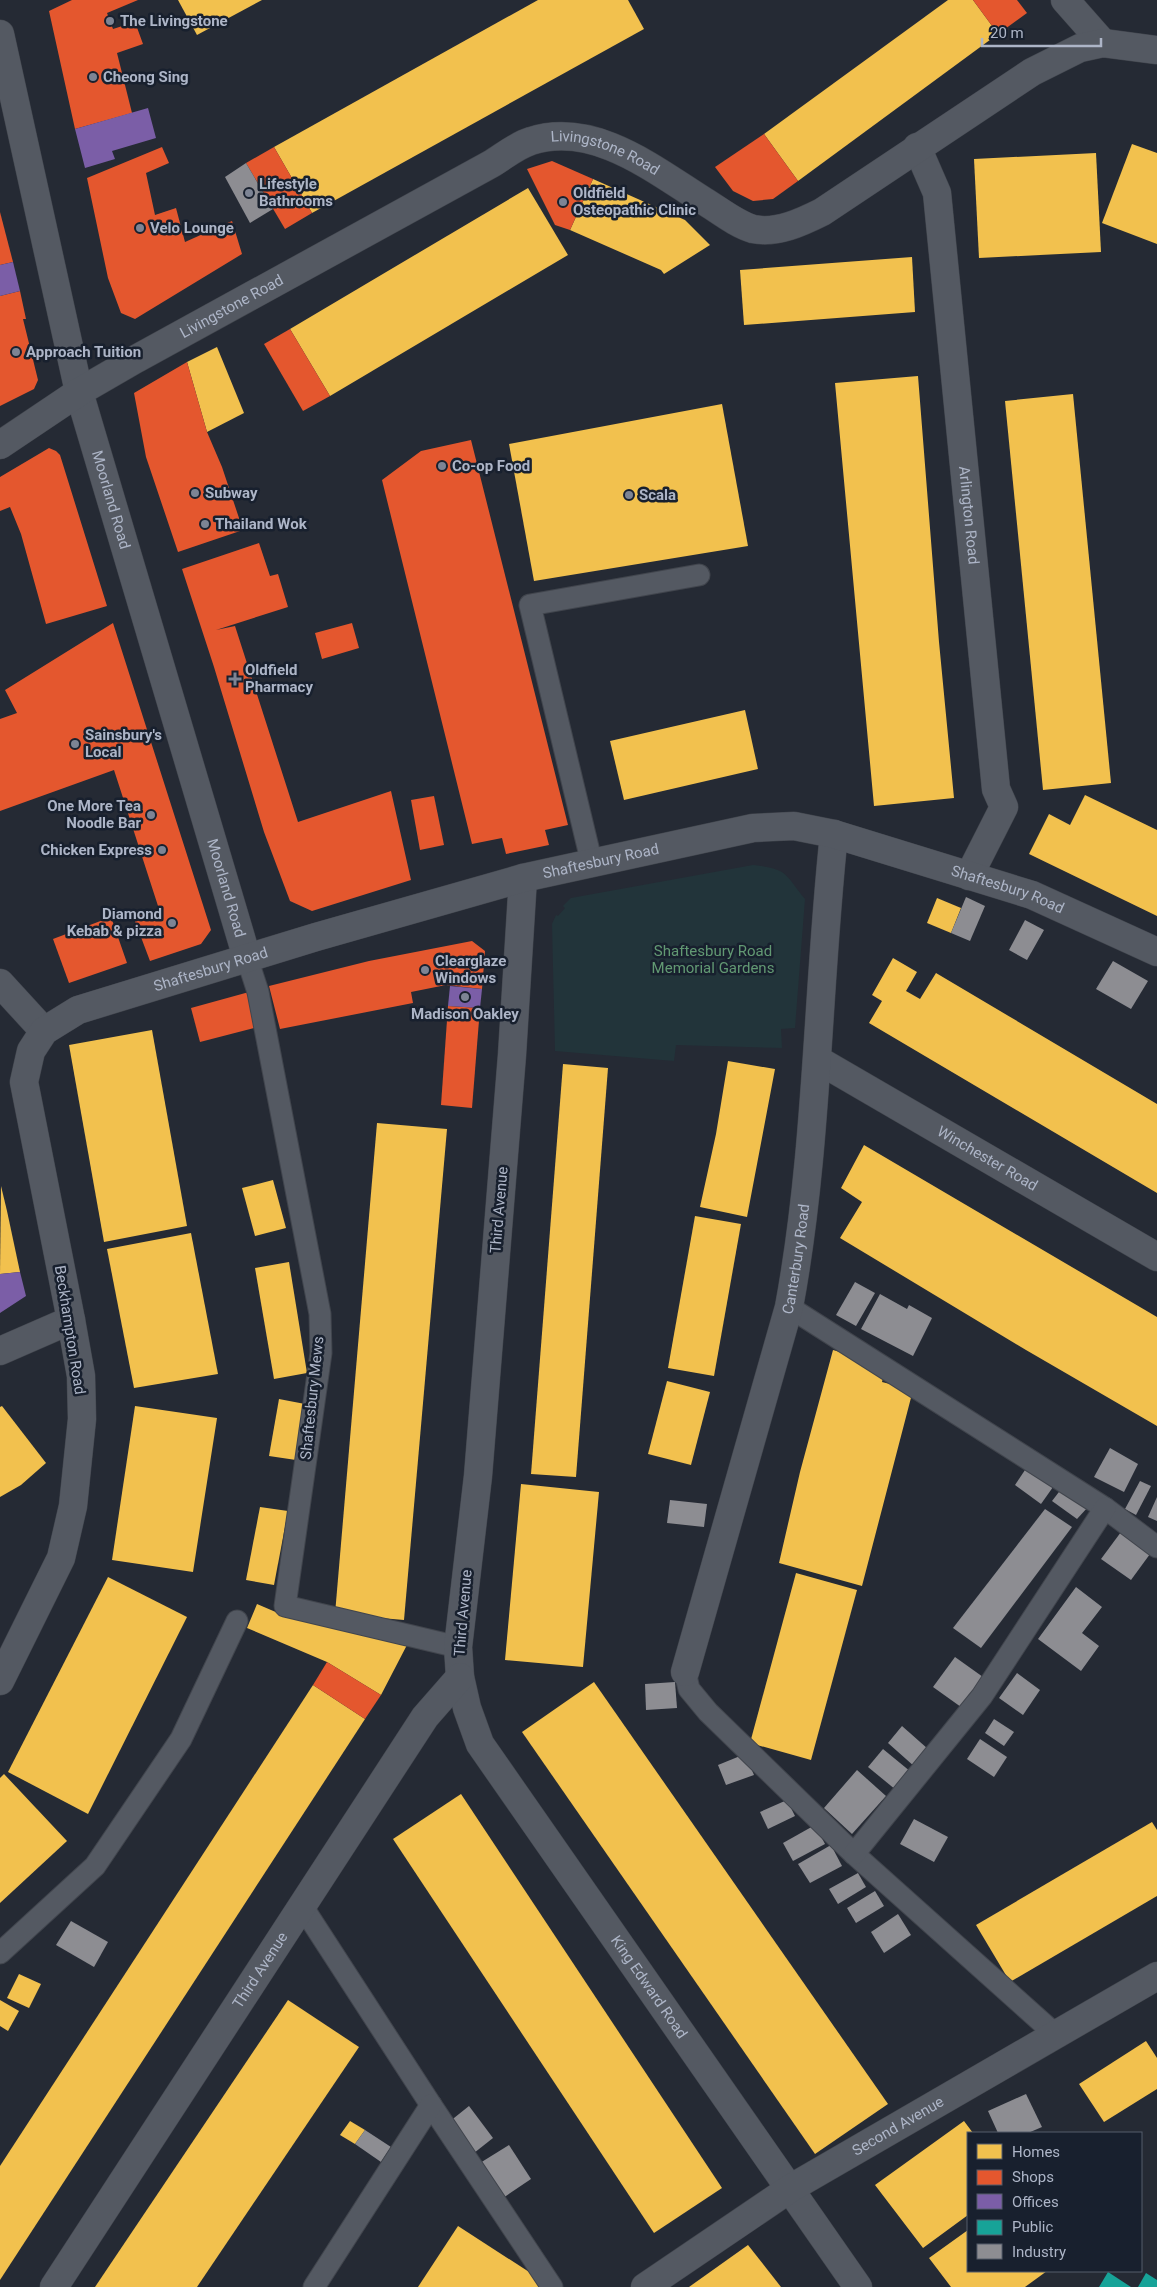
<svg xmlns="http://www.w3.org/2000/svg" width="1157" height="2287" viewBox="0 0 1157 2287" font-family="Roboto,sans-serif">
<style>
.green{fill:#22343a}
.homes{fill:#f2c14e}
.shops{fill:#e4572e}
.offices{fill:#7b5ea7}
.public{fill:#17a398}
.industry{fill:#8d8d92}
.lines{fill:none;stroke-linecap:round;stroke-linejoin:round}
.lane-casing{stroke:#41454d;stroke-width:23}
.street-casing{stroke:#41454d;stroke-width:29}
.lane{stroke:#545962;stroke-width:21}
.street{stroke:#545962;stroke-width:28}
.poi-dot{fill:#7d8494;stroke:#18202e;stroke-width:2}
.labels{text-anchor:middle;stroke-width:5;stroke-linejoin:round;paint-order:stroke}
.poi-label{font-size:15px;font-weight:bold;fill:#adb5c7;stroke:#18202e;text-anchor:start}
.street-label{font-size:15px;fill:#adb5c7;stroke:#18202e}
.park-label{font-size:15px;fill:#629973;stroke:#18202e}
</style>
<rect width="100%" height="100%" fill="#252a34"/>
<path class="green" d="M 753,865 C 788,869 784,873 805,899 L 795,1028 L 781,1029 L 782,1048 L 676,1045 L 674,1061 L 555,1051 L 552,924 L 556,915 L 558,916 L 565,908 L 563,906 L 571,898 Z"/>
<g class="homes">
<polygon points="178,0 262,0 197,35"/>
<polygon points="538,0 628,0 644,29 312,213 274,147"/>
<polygon points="948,0 973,0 998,34 798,181 764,134"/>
<polygon points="1132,144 1157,153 1157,244 1102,223"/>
<polygon points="1096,153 1101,252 979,258 974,159"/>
<polygon points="593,179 685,220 710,245 664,274 661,270 570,230"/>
<polygon points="528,188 568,255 330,396 290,329"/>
<polygon points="912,257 915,312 744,325 740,270"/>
<polygon points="217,347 244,413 207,432 187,362"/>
<polygon points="918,376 939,642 954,798 874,806 835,383"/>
<polygon points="1073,394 1111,783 1043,790 1005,401"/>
<polygon points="722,404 748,546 534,581 509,444"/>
<polygon points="745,710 758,769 624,800 610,741"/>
<polygon points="1085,795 1157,830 1157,916 1029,854 1049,814 1070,825"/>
<polygon points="937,898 961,908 951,933 927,923"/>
<polygon points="893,958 917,972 906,991 920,999 936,973 1157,1104 1157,1193 869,1023 882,1001 872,995"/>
<polygon points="152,1030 187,1226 104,1242 69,1045"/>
<polygon points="728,1061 775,1069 747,1217 700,1207 716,1134"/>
<polygon points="563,1064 608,1068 576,1477 531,1474"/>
<polygon points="377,1123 447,1129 404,1620 335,1614"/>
<polygon points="864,1145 1157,1317 1157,1426 1026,1350 840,1238 862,1202 841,1188"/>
<polygon points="273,1180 286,1228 255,1236 242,1188"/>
<polygon points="1,1186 7,1211 20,1272 0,1274"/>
<polygon points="695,1216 741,1224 714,1376 668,1368"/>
<polygon points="191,1233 218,1374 134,1388 107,1249"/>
<polygon points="289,1262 307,1373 274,1379 255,1268"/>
<polygon points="833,1350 886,1365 882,1382 913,1390 862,1586 779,1563 800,1472"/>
<polygon points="667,1381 710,1392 691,1465 648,1454"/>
<polygon points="279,1399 305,1404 296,1460 269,1456"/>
<polygon points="2,1406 46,1463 21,1485 0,1497 0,1407"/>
<polygon points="135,1406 217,1418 193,1572 112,1560"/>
<polygon points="521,1484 599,1492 583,1667 505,1660"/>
<polygon points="260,1507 288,1511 274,1585 246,1580"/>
<polygon points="796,1573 857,1590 811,1760 750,1743"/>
<polygon points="108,1577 187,1617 88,1814 8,1772"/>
<polygon points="257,1604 285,1616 408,1643 381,1695 327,1662 247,1628"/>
<polygon points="594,1682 888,2104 815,2154 522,1732"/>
<polygon points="313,1685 365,1719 0,2280 0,2166"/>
<polygon points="4,1774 67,1841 0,1903 0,1778"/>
<polygon points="461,1794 722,2188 654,2233 393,1839"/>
<polygon points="1152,1822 1157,1830 1157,1896 1010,1982 976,1925"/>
<polygon points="19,1974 41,1984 29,2008 7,1998"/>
<polygon points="0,2000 19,2011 8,2031 0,2026"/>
<polygon points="288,2000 359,2047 197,2287 95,2287"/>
<polygon points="1146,2041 1157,2058 1157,2089 1104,2122 1079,2084"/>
<polygon points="350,2121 365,2130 355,2144 340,2135"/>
<polygon points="964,2121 973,2133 968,2133 968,2215 923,2248 875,2185"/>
<polygon points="458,2226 543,2281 540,2287 418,2287"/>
<polygon points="968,2230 968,2271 1047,2271 1025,2287 951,2287 929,2258"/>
<polygon points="748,2245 781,2287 689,2287"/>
</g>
<g class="shops">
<polygon points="72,0 138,0 107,13 113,29 135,22 143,44 117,53 132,113 75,129 49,11"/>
<polygon points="973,0 1017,0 1027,13 998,34"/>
<polygon points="764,134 798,181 773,199 753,201 733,191 715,167"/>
<polygon points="162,147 169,163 146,173 155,215 176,208 185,242 232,221 242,254 135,319 121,313 108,278 87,178"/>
<polygon points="274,147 312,213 285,229 246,163"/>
<polygon points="552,161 593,179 570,230 555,225 527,169"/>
<polygon points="0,212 13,262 0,265"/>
<polygon points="20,291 26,319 23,319 38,380 34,389 0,406 0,296"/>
<polygon points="290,329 330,396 303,411 264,344"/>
<polygon points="187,362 207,432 222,467 243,530 178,552 146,457 134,393"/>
<polygon points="471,440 568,825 545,830 549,845 506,854 502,838 472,844 382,480 421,451"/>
<polygon points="49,448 56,451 60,455 107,606 46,624 21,534 10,507 0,511 0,477"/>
<polygon points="259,543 270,576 278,574 288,607 216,630 235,626 298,822 391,791 411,880 312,911 290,901 264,832 214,667 182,569"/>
<polygon points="113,623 211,930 201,944 150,961 133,916 159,909 114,770 0,811 0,719 17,713 5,690"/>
<polygon points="352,623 359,648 322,659 315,633"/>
<polygon points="434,796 444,845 420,850 411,800"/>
<polygon points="111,917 127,963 69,983 53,939"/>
<polygon points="472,941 485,951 482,989 446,985 411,992 413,1003 280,1029 269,986 369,961"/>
<polygon points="249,992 258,1027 200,1042 191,1008"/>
<polygon points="448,1006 480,1008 472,1108 441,1105"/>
<polygon points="327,1662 381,1695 365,1719 313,1685"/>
</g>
<g class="offices">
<polygon points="148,108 156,138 112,151 115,159 85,168 75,129"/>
<polygon points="13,262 20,291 0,296 0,265"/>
<polygon points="450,986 482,989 480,1008 448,1006"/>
<polygon points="20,1272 26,1296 0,1313 0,1274"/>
</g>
<g class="public">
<polygon points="1108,2272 1131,2287 1099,2287"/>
<polygon points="1146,2273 1157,2280 1157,2287 1138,2287"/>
</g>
<g class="industry">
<polygon points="246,163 273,209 250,223 225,177"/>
<polygon points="966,897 985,906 970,941 951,933"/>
<polygon points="1025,920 1044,930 1027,960 1009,950"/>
<polygon points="1113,961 1148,981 1131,1009 1096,989"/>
<polygon points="855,1282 875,1293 856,1326 836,1315"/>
<polygon points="880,1294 907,1309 909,1305 932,1318 913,1356 861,1329"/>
<polygon points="1110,1448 1138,1464 1124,1492 1094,1477"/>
<polygon points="1031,1461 1058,1480 1041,1504 1015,1485"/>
<polygon points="1140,1481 1151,1486 1136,1515 1125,1509"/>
<polygon points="1062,1488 1088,1507 1077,1519 1052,1501"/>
<polygon points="1157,1497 1157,1521 1148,1517"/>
<polygon points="670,1500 707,1504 704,1527 667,1523"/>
<polygon points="1045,1509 1072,1527 981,1648 953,1628"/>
<polygon points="1121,1532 1150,1554 1131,1580 1101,1559"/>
<polygon points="1076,1587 1102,1607 1082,1633 1099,1646 1081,1671 1038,1639"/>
<polygon points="955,1657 983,1677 961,1707 933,1687"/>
<polygon points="1017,1673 1040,1690 1023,1715 999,1698"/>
<polygon points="675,1682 677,1708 646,1710 645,1684"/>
<polygon points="994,1719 1014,1732 1004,1746 985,1733"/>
<polygon points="902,1726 928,1749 915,1767 888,1743"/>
<polygon points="980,1739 1007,1757 994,1777 967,1759"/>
<polygon points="883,1749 911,1772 896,1790 868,1767"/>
<polygon points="745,1754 754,1775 726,1785 718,1765"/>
<polygon points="857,1770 886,1796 852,1834 824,1808"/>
<polygon points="787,1800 795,1816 768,1829 760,1812"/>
<polygon points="914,1819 948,1837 934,1862 900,1844"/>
<polygon points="815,1825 825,1844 793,1861 783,1843"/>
<polygon points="831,1845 842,1866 810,1883 798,1864"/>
<polygon points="858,1873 866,1887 838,1904 829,1889"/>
<polygon points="875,1891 884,1906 856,1923 847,1908"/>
<polygon points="898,1914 911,1935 884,1953 871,1932"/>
<polygon points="71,1921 108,1942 94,1967 56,1945"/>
<polygon points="1026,2094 1042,2127 1028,2133 998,2133 988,2111"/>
<polygon points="469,2106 493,2138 474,2153 449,2122"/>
<polygon points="365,2130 391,2147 381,2162 355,2144"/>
<polygon points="509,2145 531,2179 503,2198 480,2163"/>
</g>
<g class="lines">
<defs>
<g id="lane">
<polyline points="592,864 530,605 699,575"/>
<polyline points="247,958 258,992 320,1314 321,1353 285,1606 458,1647"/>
<polyline points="789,1307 1105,1508 1157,1547"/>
<polyline points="685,1672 689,1689 708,1712 854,1854 1055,2034"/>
<polyline points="854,1854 982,1696 1105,1508"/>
<polyline points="302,1906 431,2105 552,2287"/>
<polyline points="0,1953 95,1866 181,1739 237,1621"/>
<polyline points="314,2287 431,2105"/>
</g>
<g id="street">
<polyline points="1065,0 1103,43"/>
<path id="s1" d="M 0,34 L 79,392 L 247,958"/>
<path id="s2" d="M 917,147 L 937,193 L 996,789 L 1004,807 L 969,876"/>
<path id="s3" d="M 0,445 L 79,392 L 136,359 L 491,164 C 503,157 517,145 531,141 C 594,121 653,169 704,201 C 719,210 736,224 753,229 C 777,234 802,222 822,212 L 1032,72 L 1080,48 L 1103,43 L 1157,50"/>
<path id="s4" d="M 523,878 L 512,1055 L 478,1476 L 458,1647 L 460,1677 L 467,1708 L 480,1744 L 858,2287"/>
<polyline points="0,983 44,1031"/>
<path id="s5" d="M 818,1060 L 1157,1257"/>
<polyline points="0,1351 71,1320"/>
<path id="s6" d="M 685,1672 L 789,1307 C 818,1151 817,991 834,834"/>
<path id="s7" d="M 0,1681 L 61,1558 L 73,1506 L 82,1419 L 81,1376 L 71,1320 L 24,1082 L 31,1051 L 44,1031 L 78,1010 L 316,937 L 523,878 L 753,828 L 794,826 L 834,834 L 1032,895 L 1157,952"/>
<path id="s8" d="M 54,2287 L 425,1717 L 460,1677"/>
<path id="s9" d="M 645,2287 L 791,2188 L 1157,1976"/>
</g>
</defs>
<use href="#lane" class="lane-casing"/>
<use href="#street" class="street-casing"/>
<use href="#lane" class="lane"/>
<use href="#street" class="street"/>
</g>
<g class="poi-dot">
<circle cx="110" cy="21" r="5"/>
<circle cx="93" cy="77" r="5"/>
<circle cx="249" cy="193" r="5"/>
<circle cx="563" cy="202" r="5"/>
<circle cx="140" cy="228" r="5"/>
<circle cx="16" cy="352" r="5"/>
<circle cx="442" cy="466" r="5"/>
<circle cx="195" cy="493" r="5"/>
<circle cx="629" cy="495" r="5"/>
<circle cx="205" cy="524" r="5"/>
<path d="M232.5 671.5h5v5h5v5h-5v5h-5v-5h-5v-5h5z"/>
<circle cx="75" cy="744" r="5"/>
<circle cx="151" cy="815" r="5"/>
<circle cx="162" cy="850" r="5"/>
<circle cx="172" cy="923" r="5"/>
<circle cx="425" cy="970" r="5"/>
<circle cx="465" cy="997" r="5"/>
</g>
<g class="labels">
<g class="poi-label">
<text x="120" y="26">The Livingstone</text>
<text x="103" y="82">Cheong Sing</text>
<text x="259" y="189">Lifestyle<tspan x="259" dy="17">Bathrooms</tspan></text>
<text x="573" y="198">Oldfield<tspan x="573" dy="17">Osteopathic Clinic</tspan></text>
<text x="150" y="233">Velo Lounge</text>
<text x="26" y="357">Approach Tuition</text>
<text x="452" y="471">Co-op Food</text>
<text x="205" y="498">Subway</text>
<text x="639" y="500">Scala</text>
<text x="215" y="529">Thailand Wok</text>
<text x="245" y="675">Oldfield<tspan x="245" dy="17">Pharmacy</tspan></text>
<text x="85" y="740">Sainsbury's<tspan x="85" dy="17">Local</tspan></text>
<text x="141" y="811" text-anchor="end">One More Tea<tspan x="141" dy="17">Noodle Bar</tspan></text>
<text x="152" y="855" text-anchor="end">Chicken Express</text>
<text x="162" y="919" text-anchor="end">Diamond<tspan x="162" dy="17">Kebab &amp; pizza</tspan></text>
<text x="435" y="966">Clearglaze<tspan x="435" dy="17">Windows</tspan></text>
<text x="465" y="1019" text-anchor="middle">Madison Oakley</text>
</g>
<g class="street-label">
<text dy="5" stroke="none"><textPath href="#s3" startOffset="690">Livingstone Road</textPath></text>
<text dy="5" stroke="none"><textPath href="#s3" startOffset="270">Livingstone Road</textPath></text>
<text dy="5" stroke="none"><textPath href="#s1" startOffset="479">Moorland Road</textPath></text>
<text dy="5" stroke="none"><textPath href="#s2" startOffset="374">Arlington Road</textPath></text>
<text dy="5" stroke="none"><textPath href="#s7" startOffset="1260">Shaftesbury Road</textPath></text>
<text dy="5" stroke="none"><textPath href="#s1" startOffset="884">Moorland Road</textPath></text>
<text dy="5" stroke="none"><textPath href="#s7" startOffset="1680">Shaftesbury Road</textPath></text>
<text dy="5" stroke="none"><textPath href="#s7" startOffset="855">Shaftesbury Road</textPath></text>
<text dy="5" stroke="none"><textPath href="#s5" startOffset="196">Winchester Road</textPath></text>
<text transform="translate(499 1210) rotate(-85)" y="5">Third Avenue</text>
<text dy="5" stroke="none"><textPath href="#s6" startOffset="428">Canterbury Road</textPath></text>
<text transform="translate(70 1330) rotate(81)" y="5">Beckhampton Road</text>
<text transform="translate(312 1398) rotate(-84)" y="5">Shaftesbury Mews</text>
<text transform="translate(463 1613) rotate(-85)" y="5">Third Avenue</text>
<text dy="5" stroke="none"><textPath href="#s8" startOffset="378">Third Avenue</textPath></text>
<text dy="5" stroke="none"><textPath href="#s4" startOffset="1168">King Edward Road</textPath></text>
<text dy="5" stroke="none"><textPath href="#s9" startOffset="300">Second Avenue</textPath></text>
</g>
<g class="park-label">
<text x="713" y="956">Shaftesbury Road<tspan x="713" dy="17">Memorial Gardens</tspan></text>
</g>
</g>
<rect x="967" y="2132" width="175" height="140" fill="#18202e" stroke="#545c6b"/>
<rect x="977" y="2144" width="25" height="15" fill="#f2c14e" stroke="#545c6b"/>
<text x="1012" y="2157" font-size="15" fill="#adb5c7">Homes</text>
<rect x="977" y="2170" width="25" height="15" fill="#e4572e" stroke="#545c6b"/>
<text x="1012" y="2182" font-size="15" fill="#adb5c7">Shops</text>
<rect x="977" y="2194" width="25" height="15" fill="#7b5ea7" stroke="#545c6b"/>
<text x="1012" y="2207" font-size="15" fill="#adb5c7">Offices</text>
<rect x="977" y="2220" width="25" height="15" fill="#17a398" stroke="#545c6b"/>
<text x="1012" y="2232" font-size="15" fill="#adb5c7">Public</text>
<rect x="977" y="2244" width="25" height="15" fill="#8d8d92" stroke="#545c6b"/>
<text x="1012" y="2257" font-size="15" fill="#adb5c7">Industry</text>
<path d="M982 38v8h119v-8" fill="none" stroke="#adb5c7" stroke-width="2.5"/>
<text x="990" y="38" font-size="15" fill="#adb5c7" stroke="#18202e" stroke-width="4" paint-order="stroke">20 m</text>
</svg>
